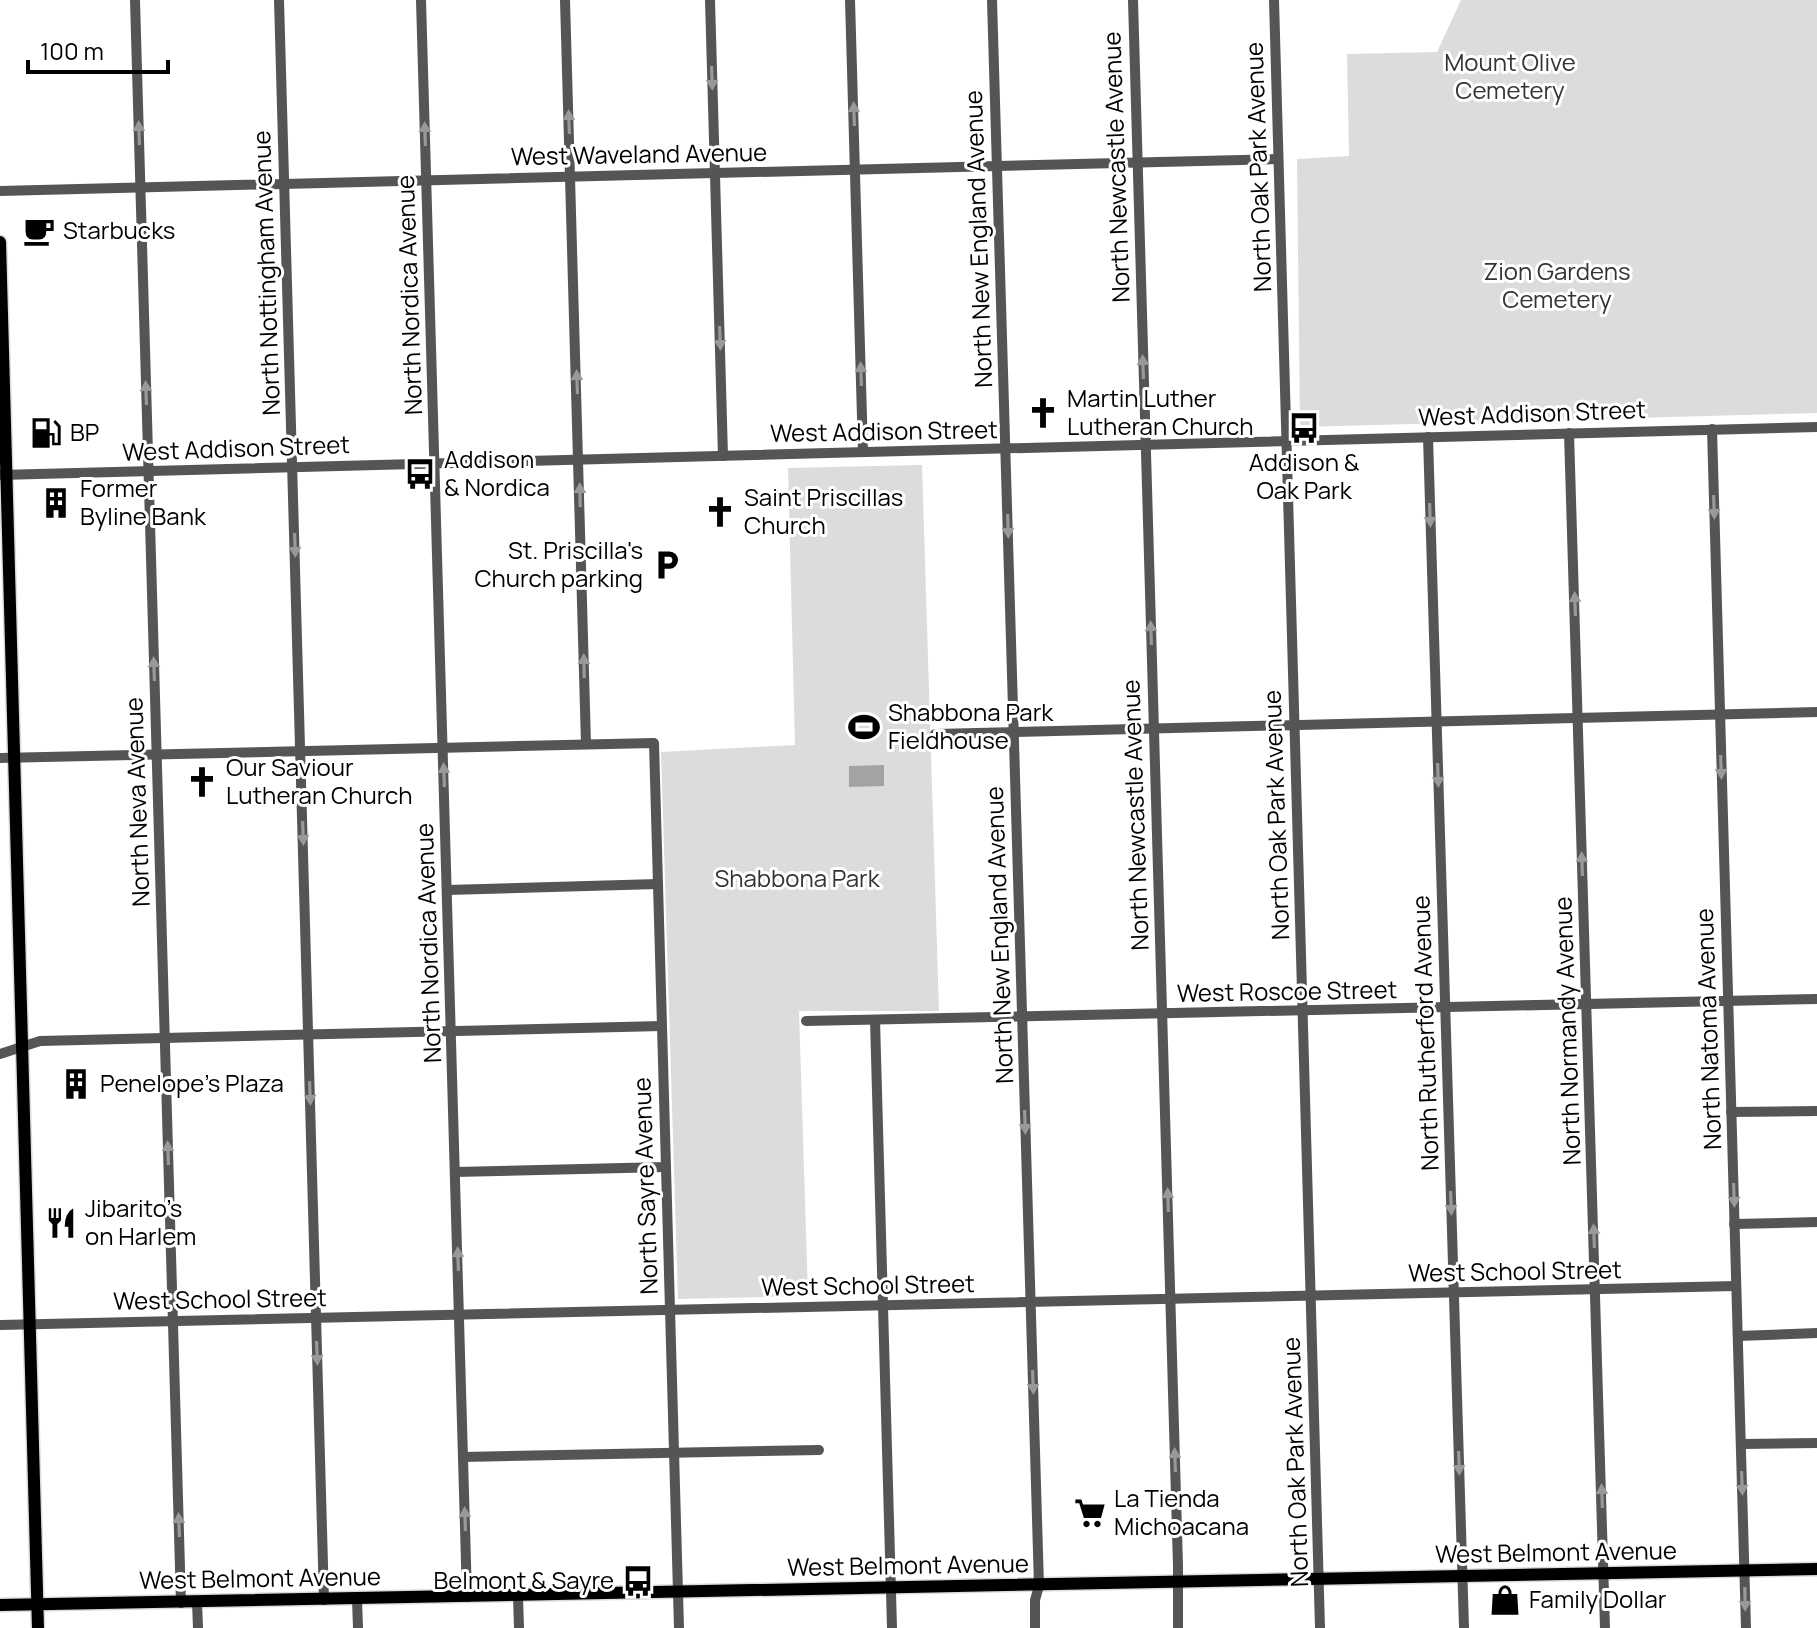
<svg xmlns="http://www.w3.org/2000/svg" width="1817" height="1628" viewBox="0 0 1817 1628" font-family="Manrope,sans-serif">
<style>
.green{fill:#dcdcdc}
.water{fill:#a3a3a3}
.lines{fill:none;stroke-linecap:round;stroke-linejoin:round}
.major-casing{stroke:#dbdbdb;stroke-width:15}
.minor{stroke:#555;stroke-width:10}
.major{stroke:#000;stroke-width:12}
.oneway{fill:#999}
.labels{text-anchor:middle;stroke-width:6;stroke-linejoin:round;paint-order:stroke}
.park-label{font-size:24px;fill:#333;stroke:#fff}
.street-label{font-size:24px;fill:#000;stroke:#fff}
.poi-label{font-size:24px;fill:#000;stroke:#fff;text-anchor:start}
</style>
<rect width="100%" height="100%" fill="#fff"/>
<g class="green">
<polygon points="1461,0 1817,0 1817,413 1300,427 1297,159 1349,156 1347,54 1437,52"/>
<polygon points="922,465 939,1011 799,1011 808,1296 678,1299 661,752 795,745 788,468"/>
</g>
<polygon class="water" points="884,765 884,786 849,787 849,766"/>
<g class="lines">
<defs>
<g id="major">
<polyline points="0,242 38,1628"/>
<polyline points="0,1605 1817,1569"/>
</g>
</defs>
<use href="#major" class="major-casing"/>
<g class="minor">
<polyline points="135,0 181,1603"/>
<polyline points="279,0 324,1600"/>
<polyline points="421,0 467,1597"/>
<polyline points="565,0 586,744"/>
<polyline points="710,0 723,456"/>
<polyline points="850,0 863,452"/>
<polyline points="992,0 1039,1586 1035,1600 1035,1628"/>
<polyline points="1133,0 1178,1566 1178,1628"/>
<polyline points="1274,0 1320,1628"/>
<polyline points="0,191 1278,159"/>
<polyline points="1712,429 1746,1628"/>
<polyline points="1569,433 1605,1628"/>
<polyline points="1428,437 1464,1628"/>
<polyline points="0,475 1817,427"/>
<polyline points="935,734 1817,712"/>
<polyline points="0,758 654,743 679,1628"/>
<polyline points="447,890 658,884"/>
<polyline points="875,1020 892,1628"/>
<polyline points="806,1021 1817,999"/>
<polyline points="0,1054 40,1041 662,1026"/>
<polyline points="1731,1112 1817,1111"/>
<polyline points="455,1172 666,1167"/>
<polyline points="1734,1224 1817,1222"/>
<polyline points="0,1325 1736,1286"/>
<polyline points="1738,1336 1817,1333"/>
<polyline points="1741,1444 1817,1443"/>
<polyline points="463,1457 819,1450"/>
<polyline points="518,1596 519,1628"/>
<polyline points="357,1599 358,1628"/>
<polyline points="197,1602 198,1628"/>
</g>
<use href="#major" class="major"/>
</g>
<defs><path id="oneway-solid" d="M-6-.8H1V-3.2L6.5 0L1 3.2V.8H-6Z" transform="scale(2)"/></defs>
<g class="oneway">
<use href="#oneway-solid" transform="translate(712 78) rotate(88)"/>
<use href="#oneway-solid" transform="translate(854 114) rotate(-92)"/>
<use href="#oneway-solid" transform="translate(569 122) rotate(-92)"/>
<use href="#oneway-solid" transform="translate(139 133) rotate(-92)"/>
<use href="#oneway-solid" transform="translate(425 134) rotate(-92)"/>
<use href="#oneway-solid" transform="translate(720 338) rotate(88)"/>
<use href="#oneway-solid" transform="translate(1143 367) rotate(-92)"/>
<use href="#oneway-solid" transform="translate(861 374) rotate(-92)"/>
<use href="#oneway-solid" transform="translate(577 382) rotate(-92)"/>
<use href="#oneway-solid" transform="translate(146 393) rotate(-92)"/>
<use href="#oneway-solid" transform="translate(580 495) rotate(-91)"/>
<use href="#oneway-solid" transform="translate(1714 507) rotate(88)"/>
<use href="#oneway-solid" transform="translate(1430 515) rotate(88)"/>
<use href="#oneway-solid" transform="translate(1008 526) rotate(88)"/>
<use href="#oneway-solid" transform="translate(295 545) rotate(88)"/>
<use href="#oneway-solid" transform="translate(1575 604) rotate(-92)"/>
<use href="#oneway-solid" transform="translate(1151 633) rotate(-92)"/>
<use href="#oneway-solid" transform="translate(584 666) rotate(-91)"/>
<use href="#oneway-solid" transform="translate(154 669) rotate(-92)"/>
<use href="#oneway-solid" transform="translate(1721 767) rotate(88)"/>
<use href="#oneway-solid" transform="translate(444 775) rotate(-92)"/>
<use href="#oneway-solid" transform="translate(1438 775) rotate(88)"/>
<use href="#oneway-solid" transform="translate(303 833) rotate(88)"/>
<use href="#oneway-solid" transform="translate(1582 864) rotate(-92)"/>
<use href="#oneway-solid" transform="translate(310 1093) rotate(88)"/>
<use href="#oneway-solid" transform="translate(1025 1122) rotate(88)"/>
<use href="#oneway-solid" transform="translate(168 1153) rotate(-92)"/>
<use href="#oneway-solid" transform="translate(1734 1195) rotate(88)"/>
<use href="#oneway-solid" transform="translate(1168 1200) rotate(-92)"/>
<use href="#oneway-solid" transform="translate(1451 1203) rotate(88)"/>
<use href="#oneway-solid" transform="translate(1594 1236) rotate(-92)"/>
<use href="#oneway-solid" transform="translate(458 1259) rotate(-92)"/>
<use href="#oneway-solid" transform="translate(317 1353) rotate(88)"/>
<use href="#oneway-solid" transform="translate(1033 1382) rotate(88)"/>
<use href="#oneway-solid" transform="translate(1175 1460) rotate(-92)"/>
<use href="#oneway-solid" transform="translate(1459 1463) rotate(88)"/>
<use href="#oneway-solid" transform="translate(1742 1483) rotate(88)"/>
<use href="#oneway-solid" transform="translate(1602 1496) rotate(-92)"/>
<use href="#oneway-solid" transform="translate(465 1519) rotate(-92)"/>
<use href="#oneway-solid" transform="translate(179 1525) rotate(-92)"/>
<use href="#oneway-solid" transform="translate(1745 1599) rotate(89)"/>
</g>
<defs>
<symbol id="cafe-bare" viewBox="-9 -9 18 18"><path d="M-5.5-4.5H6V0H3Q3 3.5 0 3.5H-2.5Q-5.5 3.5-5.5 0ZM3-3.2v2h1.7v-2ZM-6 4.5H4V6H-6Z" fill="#000" stroke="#fff" stroke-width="2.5" paint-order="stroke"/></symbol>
<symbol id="church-bare" viewBox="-9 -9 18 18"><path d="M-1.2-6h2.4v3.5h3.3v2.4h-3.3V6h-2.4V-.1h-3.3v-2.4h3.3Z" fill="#000" stroke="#fff" stroke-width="2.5" paint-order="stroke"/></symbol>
<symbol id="bus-bare" viewBox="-9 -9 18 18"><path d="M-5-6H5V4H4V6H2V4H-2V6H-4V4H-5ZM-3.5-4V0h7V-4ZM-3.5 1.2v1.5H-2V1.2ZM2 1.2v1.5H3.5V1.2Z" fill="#000" stroke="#fff" stroke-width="2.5" paint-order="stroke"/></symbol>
<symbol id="fuel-bare" viewBox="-9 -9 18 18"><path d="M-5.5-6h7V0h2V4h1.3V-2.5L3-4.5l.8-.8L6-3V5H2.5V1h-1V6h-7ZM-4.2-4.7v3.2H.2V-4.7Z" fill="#000" stroke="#fff" stroke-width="2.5" paint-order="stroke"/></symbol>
<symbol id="building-bare" viewBox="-9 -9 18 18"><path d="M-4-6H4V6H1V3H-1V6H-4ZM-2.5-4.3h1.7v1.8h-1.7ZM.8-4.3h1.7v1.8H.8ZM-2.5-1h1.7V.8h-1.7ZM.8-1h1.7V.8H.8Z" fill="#000" stroke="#fff" stroke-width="2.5" paint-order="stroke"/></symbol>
<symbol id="parking-bare" viewBox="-9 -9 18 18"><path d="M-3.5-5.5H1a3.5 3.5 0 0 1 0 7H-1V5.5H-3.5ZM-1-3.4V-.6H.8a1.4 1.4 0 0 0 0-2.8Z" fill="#000" stroke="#fff" stroke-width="2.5" paint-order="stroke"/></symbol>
<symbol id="stadium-bare" viewBox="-9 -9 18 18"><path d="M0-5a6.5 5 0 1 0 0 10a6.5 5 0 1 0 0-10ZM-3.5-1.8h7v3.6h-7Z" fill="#000" stroke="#fff" stroke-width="2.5" paint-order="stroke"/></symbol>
<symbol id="restaurant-bare" viewBox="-9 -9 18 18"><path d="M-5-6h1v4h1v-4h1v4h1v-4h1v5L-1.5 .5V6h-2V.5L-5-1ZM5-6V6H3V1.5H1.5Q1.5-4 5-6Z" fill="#000" stroke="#fff" stroke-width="2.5" paint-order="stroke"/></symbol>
<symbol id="supermarket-bare" viewBox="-9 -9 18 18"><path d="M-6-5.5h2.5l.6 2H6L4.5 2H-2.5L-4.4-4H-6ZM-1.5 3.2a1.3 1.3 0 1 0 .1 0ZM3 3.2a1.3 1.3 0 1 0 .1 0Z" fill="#000" stroke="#fff" stroke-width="2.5" paint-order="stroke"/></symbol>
<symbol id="shop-bare" viewBox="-9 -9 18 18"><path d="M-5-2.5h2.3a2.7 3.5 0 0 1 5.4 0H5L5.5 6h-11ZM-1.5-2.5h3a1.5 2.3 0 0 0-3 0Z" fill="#000" stroke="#fff" stroke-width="2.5" paint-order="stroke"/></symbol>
</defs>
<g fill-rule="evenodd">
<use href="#cafe-bare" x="17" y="209" width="44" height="44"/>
<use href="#church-bare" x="1021" y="391" width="44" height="44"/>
<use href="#bus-bare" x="1282" y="406" width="44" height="44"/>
<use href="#fuel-bare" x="24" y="411" width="44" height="44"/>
<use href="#bus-bare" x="398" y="452" width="44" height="44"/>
<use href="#building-bare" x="34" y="481" width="44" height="44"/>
<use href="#church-bare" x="698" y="490" width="44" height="44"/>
<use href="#parking-bare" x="645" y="543" width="44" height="44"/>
<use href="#stadium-bare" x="842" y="705" width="44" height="44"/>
<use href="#church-bare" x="180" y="760" width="44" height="44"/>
<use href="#building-bare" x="54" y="1062" width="44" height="44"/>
<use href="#restaurant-bare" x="39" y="1201" width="44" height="44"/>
<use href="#supermarket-bare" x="1068" y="1491" width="44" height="44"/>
<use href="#bus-bare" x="616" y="1559" width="44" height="44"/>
<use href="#shop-bare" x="1483" y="1578" width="44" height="44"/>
</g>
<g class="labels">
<g class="park-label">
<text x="1510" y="71">Mount Olive<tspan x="1510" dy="28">Cemetery</tspan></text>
<text x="1557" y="280">Zion Gardens<tspan x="1557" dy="28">Cemetery</tspan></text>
<text x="797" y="887">Shabbona Park</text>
</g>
<g class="street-label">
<text transform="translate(639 155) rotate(-1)" y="8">West Waveland Avenue</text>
<text transform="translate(1117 167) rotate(-92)" y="8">North Newcastle Avenue</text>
<text transform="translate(1259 167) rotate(-92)" y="8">North Oak Park Avenue</text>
<text transform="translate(979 239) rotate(-92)" y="8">North New England Avenue</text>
<text transform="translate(267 273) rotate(-92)" y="8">North Nottingham Avenue</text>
<text transform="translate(410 295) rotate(-92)" y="8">North Nordica Avenue</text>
<text transform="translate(1532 414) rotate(-2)" y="8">West Addison Street</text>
<text transform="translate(884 432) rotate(-1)" y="8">West Addison Street</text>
<text transform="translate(236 449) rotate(-2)" y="8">West Addison Street</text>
<text transform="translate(138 802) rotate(-92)" y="8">North Neva Avenue</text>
<text transform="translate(1136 815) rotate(-92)" y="8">North Newcastle Avenue</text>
<text transform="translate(1277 815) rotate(-92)" y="8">North Oak Park Avenue</text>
<text transform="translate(1000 935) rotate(-92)" y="8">North New England Avenue</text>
<text transform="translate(429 943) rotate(-92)" y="8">North Nordica Avenue</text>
<text transform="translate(1287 992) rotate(-1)" y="8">West Roscoe Street</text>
<text transform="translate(1709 1029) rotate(-92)" y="8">North Natoma Avenue</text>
<text transform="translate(1568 1031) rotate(-92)" y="8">North Normandy Avenue</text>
<text transform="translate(1426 1033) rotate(-92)" y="8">North Rutherford Avenue</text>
<text transform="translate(646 1186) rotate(-92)" y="8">North Sayre Avenue</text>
<text transform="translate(1515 1272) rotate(-1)" y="8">West School Street</text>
<text transform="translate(868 1286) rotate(-1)" y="8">West School Street</text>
<text transform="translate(220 1300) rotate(-1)" y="8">West School Street</text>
<text transform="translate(1296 1462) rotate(-92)" y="8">North Oak Park Avenue</text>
<text transform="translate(1556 1553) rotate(-1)" y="8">West Belmont Avenue</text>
<text transform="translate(908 1566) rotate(-1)" y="8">West Belmont Avenue</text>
<text transform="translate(260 1579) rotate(-1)" y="8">West Belmont Avenue</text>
</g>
<g class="poi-label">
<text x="63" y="239">Starbucks</text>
<text x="1067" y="407">Martin Luther<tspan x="1067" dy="28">Lutheran Church</tspan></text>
<text x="70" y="441">BP</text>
<text x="444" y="468">Addison<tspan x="444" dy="28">&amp; Nordica</tspan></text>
<text x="1304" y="471" text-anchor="middle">Addison &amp;<tspan x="1304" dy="28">Oak Park</tspan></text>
<text x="80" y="497">Former<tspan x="80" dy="28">Byline Bank</tspan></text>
<text x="744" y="506">Saint Priscillas<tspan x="744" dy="28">Church</tspan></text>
<text x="643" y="559" text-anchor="end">St. Priscilla's<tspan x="643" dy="28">Church parking</tspan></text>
<text x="888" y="721">Shabbona Park<tspan x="888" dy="28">Fieldhouse</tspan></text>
<text x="226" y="776">Our Saviour<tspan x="226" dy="28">Lutheran Church</tspan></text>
<text x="100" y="1092">Penelope's Plaza</text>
<text x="85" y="1217">Jibarito’s<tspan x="85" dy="28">on Harlem</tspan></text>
<text x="1114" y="1507">La Tienda<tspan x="1114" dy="28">Michoacana</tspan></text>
<text x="614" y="1589" text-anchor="end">Belmont &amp; Sayre</text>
<text x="1529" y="1608">Family Dollar</text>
</g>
</g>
<path d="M28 60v12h140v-12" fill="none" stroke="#000000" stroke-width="4"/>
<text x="40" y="60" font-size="24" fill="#000000" stroke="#ffffff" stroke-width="6" paint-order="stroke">100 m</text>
</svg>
